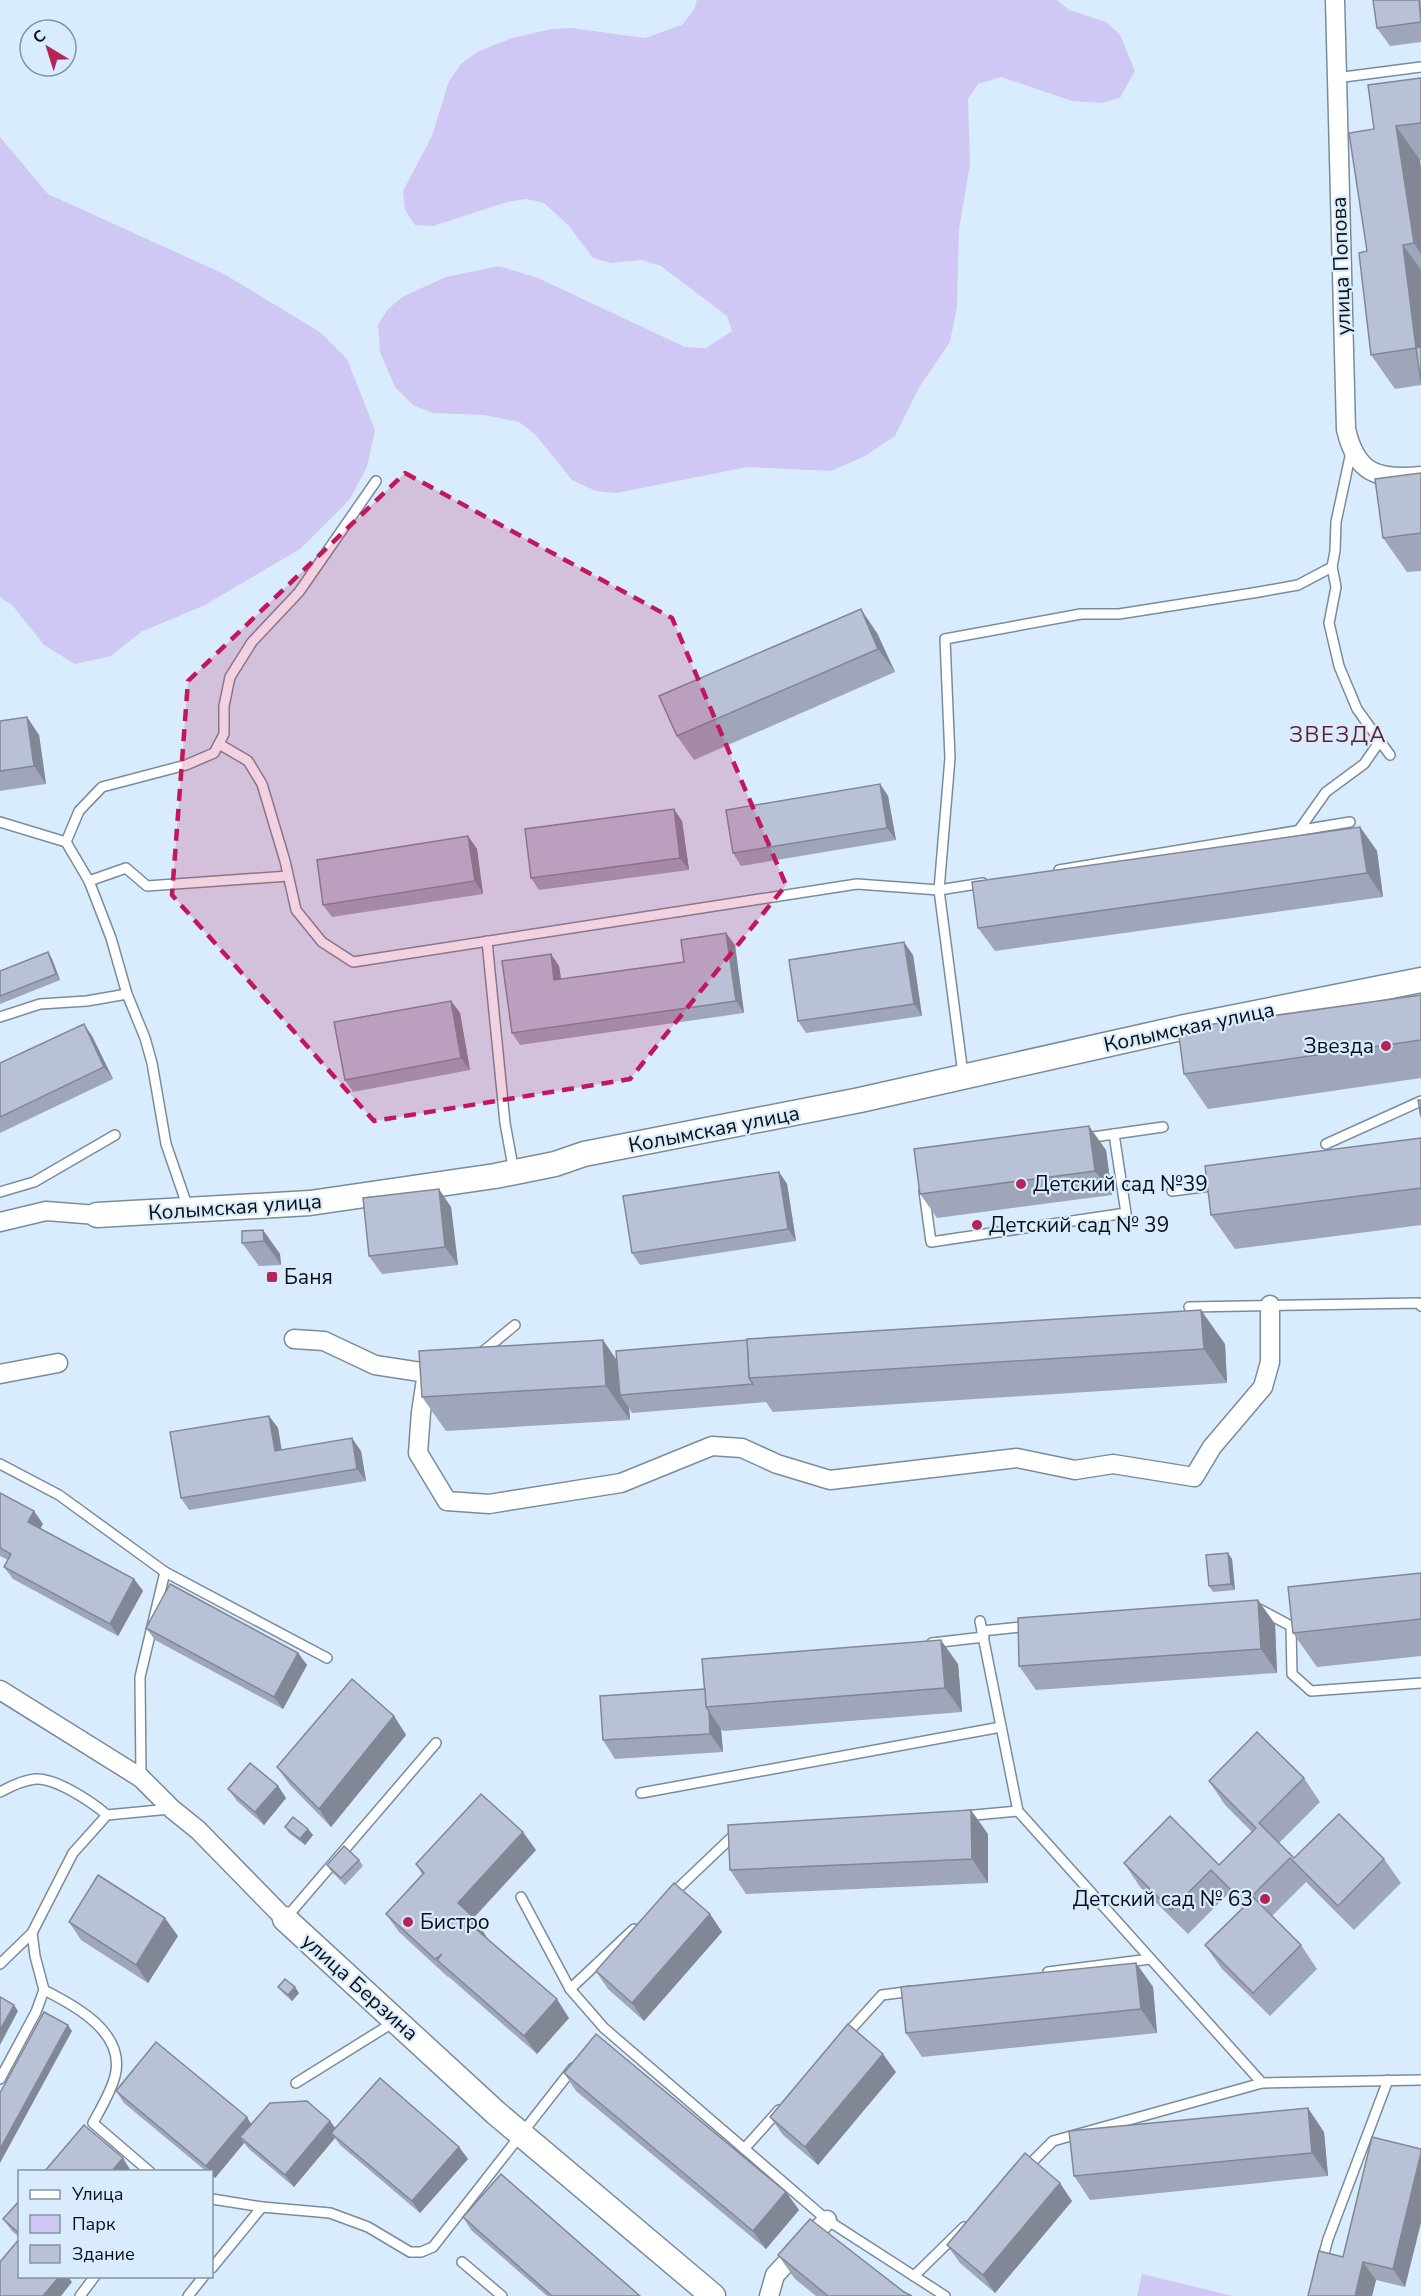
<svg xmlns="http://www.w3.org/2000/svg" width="1421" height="2296" viewBox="0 0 1421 2296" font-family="'Nunito Sans',sans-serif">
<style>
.green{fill:#d0c8f4}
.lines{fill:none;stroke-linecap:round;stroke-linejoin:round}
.service-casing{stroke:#7a8c9b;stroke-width:12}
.minor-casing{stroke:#7a8c9b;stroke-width:21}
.tertiary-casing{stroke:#7a8c9b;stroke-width:27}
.service{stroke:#fff;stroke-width:9}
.minor{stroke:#fff;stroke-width:18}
.tertiary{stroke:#fff;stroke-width:24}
.wall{fill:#9fa6b9}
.shaded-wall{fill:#828796}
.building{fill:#b9c1d7;stroke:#828796;stroke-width:1.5}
.marked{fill:#c2185b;fill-opacity:0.2;stroke:#c2185b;stroke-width:4.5;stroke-dasharray:12 8;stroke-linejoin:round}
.poi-dot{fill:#b42555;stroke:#d8ecfd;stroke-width:2}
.labels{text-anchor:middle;stroke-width:4.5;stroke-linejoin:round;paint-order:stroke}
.street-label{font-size:21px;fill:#090f15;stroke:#d8ecfd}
.poi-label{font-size:21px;fill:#090f15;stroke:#d8ecfd;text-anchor:start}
.neighbourhood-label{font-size:22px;letter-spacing:1.5px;fill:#621e31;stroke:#d8ecfd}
</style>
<rect width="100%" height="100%" fill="#d8ecfd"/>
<g class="green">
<polygon points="697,0 1057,0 1069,10 1106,22 1120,35 1135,71 1120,98 1101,103 1072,101 1001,77 978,84 968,99 970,164 959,229 957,306 950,342 920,386 895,436 865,456 831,471 748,467 616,493 596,491 572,480 535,434 519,422 484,415 433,413 414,406 395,387 380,352 378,325 387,310 402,297 446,277 499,266 538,278 685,347 706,348 732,331 727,316 661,266 642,260 611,263 593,258 569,226 544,203 526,199 507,202 433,226 415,225 405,210 403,191 432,136 449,81 461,64 477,52 512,38 552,29 571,28 645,38 682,25 694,10"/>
<polygon points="0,137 48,194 224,274 320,332 347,359 375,430 367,467 350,499 300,549 205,605 141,632 111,656 75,664 44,645 13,606 0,597"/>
<polygon points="1142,2274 1233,2296 1137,2296"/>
</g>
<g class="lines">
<defs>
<g id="service">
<polyline points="1336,78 1421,67"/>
<polyline points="1351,452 1336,522 1335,551 1332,567 1336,587 1329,623 1339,666 1357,709 1390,755"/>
<polyline points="219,744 248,761 262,784 285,861 296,910 322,942 353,962 857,884 939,890 983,883"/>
<polyline points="0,822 66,842 89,881 111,938 127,994 145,1038 152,1063 166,1144 188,1208"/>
<polyline points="1299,830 1326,792 1364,764 1380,741"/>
<polyline points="66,842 79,811 102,787 186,765 214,753 224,734 224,706 230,677 252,642 299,592 376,481"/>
<polyline points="1059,870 1350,822"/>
<polyline points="89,881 126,868 147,886 288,876"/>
<polyline points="487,941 505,1123 514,1172"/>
<polyline points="0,1017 40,1004 87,1001 127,994"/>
<polyline points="963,1074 939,890 950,758 945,639 1081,614 1119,614 1259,592 1298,585 1332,567"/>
<polyline points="1086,1138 1163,1127"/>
<polyline points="1326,1144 1421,1101"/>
<polyline points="924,1191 931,1242 1126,1213 1114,1134"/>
<polyline points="1172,1191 1218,1185"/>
<polyline points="0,1192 34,1182 115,1135"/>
<polyline points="1189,1307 1419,1303 1421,1306"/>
<polyline points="480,1354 515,1325"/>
<polyline points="0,1464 59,1495 165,1572 140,1677 141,1778"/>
<polyline points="165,1572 327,1658"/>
<polyline points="1259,1609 1291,1626 1292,1674 1311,1691 1421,1683"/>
<polyline points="980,1621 1018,1811 1262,2083 1421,2080"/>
<polyline points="982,1631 1031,1626"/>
<polyline points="932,1643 984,1637"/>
<path d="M 0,1792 C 11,1786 23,1780 36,1779 C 56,1778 92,1802 107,1815"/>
<polyline points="641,1793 1001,1727"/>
<polyline points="964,1816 1018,1811"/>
<polyline points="670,1896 734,1835 738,1835"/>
<polyline points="521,1897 570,1989"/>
<polyline points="286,1918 436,1743"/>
<polyline points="634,1929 570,1989 604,2028 827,2220 945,2296"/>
<polyline points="0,1964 32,1933 73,1853 107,1815 170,1809"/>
<polyline points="1048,1972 1150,1959"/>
<path d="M 44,1990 C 76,2006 126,2033 115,2076 C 111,2092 101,2108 93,2123 L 150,2172"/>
<polyline points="844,2037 882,1995 913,1991"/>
<polyline points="0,2079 36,2012 44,1990 35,1956 32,1933"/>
<polyline points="296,2083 394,2022"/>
<polyline points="744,2149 779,2110"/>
<polyline points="1026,2168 1053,2141 1262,2083"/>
<polyline points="212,2199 262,2207 330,2213 368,2227 410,2252 421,2252 433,2247 573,2068"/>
<polyline points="462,2262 502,2296"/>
<polyline points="1321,2265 1328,2239 1388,2080"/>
<polyline points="212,2268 262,2207"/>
<polyline points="914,2276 964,2227"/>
<polyline points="80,2296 95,2276"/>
<polyline points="188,2296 204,2276"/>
</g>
<g id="minor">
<path d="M 1335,0 L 1346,429 C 1356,474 1378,480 1421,476"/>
<polyline points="0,1222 46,1211 97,1215"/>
<polyline points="294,1339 324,1341 375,1365 427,1373 421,1412 418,1453 447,1501 489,1504 621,1483 712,1446 742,1448 777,1464 830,1480 1017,1458 1075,1470 1113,1464 1194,1477 1212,1447 1263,1387 1270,1362 1270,1305"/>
<polyline points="0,1374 58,1363"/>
<polyline points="0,1690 141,1778 172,1809 198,1830 285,1919"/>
<polyline points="769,2296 775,2275 827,2220"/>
</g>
<g id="tertiary">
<polyline points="97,1215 310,1203 495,1176 555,1164 584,1154 860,1100 1185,1027 1421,980"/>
<polyline points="285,1919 496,2113 713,2296"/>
</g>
</defs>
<use href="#service" class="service-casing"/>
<use href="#minor" class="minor-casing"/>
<use href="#tertiary" class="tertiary-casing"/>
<use href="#service" class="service"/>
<use href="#minor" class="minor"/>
<use href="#tertiary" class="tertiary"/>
</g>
<g class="wall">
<polygon points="1421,0 1421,42 1390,46 1377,28"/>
<polygon points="1421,78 1421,160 1420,160 1421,169 1421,385 1395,389 1371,355 1367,251 1374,129"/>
<polygon points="1421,473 1421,571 1407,572 1383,538"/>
<polygon points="877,633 895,672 694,760 677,736"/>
<polygon points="27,717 39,735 46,784 0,791 0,721"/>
<polygon points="880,784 888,796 896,840 741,866 733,853"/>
<polygon points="682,821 689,870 539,890 531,878"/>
<polygon points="1360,827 1377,851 1383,897 995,951 978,928"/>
<polygon points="468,836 477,849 483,894 332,917 323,905"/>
<polygon points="735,945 744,1013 520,1045 512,1033 559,966 561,979 684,962"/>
<polygon points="48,952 52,959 60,980 0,1004 0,971"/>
<polygon points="913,955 922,1016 806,1033 798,1021"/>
<polygon points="1421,995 1421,1078 1208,1109 1184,1074"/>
<polygon points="451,1001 460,1013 470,1070 353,1092 345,1080"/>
<polygon points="92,1036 113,1079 0,1133 0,1063"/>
<polygon points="1421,1138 1421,1225 1235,1249 1211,1215"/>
<polygon points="1106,1150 1112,1195 937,1218 920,1194"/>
<polygon points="779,1172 787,1184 796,1241 640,1265 632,1253"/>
<polygon points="451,1207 458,1265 382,1274 369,1256"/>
<polygon points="263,1230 280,1254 281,1265 259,1266 242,1243"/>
<polygon points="1225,1344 1227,1383 773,1412 766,1402 632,1413 629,1408 630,1420 446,1431 422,1397 617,1360"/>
<polygon points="269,1416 278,1428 281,1450 361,1451 366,1481 189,1510 181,1498"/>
<polygon points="0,1493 43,1524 40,1528 134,1579 143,1591 118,1636 13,1579 4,1567 8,1560 0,1556"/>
<polygon points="1228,1553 1232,1559 1235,1590 1213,1592 1209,1586"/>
<polygon points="1421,1573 1421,1656 1317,1667 1293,1633"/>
<polygon points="1258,1600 1275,1624 1277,1673 1036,1690 1019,1666"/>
<polygon points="146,1628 298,1653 307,1665 283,1709 155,1640"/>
<polygon points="958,1664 962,1712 723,1731 721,1729 723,1752 615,1759 603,1740 705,1689"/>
<polygon points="394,1716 406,1735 331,1827 290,1785 277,1767"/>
<polygon points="1304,1778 1320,1802 1279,1843 1294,1858 1384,1859 1401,1883 1354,1930 1306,1882 1272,1916 1301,1945 1317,1969 1270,2016 1222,1969 1205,1945 1242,1908 1228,1894 1188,1934 1140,1887 1124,1863 1219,1865 1252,1832 1225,1805 1209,1781"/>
<polygon points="278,1786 286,1798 264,1825 237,1801 228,1789"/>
<polygon points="285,1827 308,1829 313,1835 305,1845 289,1833"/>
<polygon points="988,1834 988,1883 746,1894 730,1870"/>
<polygon points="536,1850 474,1918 486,1936 486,1937 569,2018 537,2054 449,1977 448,1977 399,1932 386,1914 422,1874 416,1864"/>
<polygon points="359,1860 363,1866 345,1885 331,1871 327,1865"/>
<polygon points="710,1914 722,1932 644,2021 608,1989 596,1971"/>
<polygon points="69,1922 178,1936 148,1983 81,1940"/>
<polygon points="1136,1963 1153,1987 1157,2033 922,2057 906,2033"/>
<polygon points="278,1987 299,1993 292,2001 283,1993"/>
<polygon points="896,2072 818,2165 783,2135 770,2117"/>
<polygon points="564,2073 786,2192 799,2210 766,2249 576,2091"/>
<polygon points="116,2091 251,2124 330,2121 335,2128 459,2147 468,2159 420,2213 340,2145 335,2138 294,2187 249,2149 244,2143 215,2178 212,2175 212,2172 207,2172 124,2103"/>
<polygon points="1324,2132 1328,2176 1090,2200 1074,2176"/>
<polygon points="1372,2137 1405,2287 1376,2280 1372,2296 1308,2296 1343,2257"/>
<polygon points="20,2200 20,2238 12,2231 3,2219"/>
<polygon points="1072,2201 995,2293 960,2263 947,2245"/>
<polygon points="463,2217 640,2296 547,2296 471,2230"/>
<polygon points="778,2255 904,2292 912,2296 816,2296 795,2279"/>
</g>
<g class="shaded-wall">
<polygon points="1396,126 1420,160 1421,169 1421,254 1414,243"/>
<polygon points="1403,245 1421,270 1421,355 1416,348"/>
<polygon points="861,609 877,633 895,672 878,649"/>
<polygon points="27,717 39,735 46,784 34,766"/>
<polygon points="880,784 888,796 896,840 887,828"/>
<polygon points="674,809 682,821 689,870 680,858"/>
<polygon points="1360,827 1377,851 1383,897 1367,873"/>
<polygon points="468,836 477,849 483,894 475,881"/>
<polygon points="726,933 735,945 744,1013 736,1001"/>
<polygon points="904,942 913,955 922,1016 914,1004"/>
<polygon points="48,952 52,959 60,980 56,974"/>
<polygon points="551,954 559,966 563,992 554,980"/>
<polygon points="451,1001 460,1013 470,1070 461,1058"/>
<polygon points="84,1024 92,1036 113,1079 104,1067"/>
<polygon points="1089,1126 1106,1150 1112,1195 1095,1171"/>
<polygon points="779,1172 787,1184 796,1241 788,1229"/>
<polygon points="439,1189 451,1207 458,1265 445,1247"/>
<polygon points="263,1230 280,1254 281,1265 264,1241"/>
<polygon points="1201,1310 1225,1344 1227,1383 1204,1349"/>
<polygon points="603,1340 627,1375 620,1395 629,1408 630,1420 606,1386"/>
<polygon points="269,1416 278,1428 284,1463 275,1451"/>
<polygon points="352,1438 361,1451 366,1481 357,1469"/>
<polygon points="34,1511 43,1524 37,1534 28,1522"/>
<polygon points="1228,1553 1232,1559 1235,1590 1231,1584"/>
<polygon points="134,1579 143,1591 118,1636 110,1624"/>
<polygon points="1258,1600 1275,1624 1277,1673 1261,1649"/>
<polygon points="941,1640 958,1664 962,1712 945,1688"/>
<polygon points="298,1653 307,1665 283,1709 274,1697"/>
<polygon points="709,1711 721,1729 723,1752 710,1734"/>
<polygon points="394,1716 406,1735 331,1827 319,1809"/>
<polygon points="278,1786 286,1798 264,1825 255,1812"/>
<polygon points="971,1810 988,1834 988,1883 972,1859"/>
<polygon points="308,1829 313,1835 305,1845 300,1839"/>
<polygon points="523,1832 536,1850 470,1921 458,1903"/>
<polygon points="710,1914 722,1932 644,2021 632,2003"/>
<polygon points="165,1918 178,1936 148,1983 136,1965"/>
<polygon points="474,1918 486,1936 482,1941 469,1923"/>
<polygon points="1136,1963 1153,1987 1157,2033 1141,2009"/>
<polygon points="295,1987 299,1993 292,2001 288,1995"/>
<polygon points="557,1999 569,2018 537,2054 524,2036"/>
<polygon points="14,2005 18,2011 0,2045 0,2030"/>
<polygon points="68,2025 72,2031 0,2163 0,2149"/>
<polygon points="883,2054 896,2072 818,2165 805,2147"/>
<polygon points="1308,2108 1324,2132 1328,2176 1312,2153"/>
<polygon points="247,2117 255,2130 240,2137 244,2143 215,2178 212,2173 212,2172 210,2172 206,2166"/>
<polygon points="330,2121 339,2133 331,2133 335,2138 294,2187 285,2175"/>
<polygon points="459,2147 468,2159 420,2213 412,2201"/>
<polygon points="1421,2153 1421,2223 1405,2287 1393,2269"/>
<polygon points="123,2158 131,2171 130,2172 111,2172"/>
<polygon points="1060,2183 1072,2201 995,2293 983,2275"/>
<polygon points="786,2192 799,2210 766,2249 753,2231"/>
<polygon points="1363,2262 1376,2280 1372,2296 1355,2296"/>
<polygon points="59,2277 68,2277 72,2282 61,2296 43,2296"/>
</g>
<g class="building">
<polygon points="1373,0 1419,0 1421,22 1377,28"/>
<polygon points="1421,78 1421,123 1396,126 1414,243 1403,245 1416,348 1371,355 1359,253 1367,251 1349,133 1374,129 1368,85"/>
<polygon points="1421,347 1421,382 1416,348"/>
<polygon points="1421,473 1421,533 1383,538 1375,479"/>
<polygon points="861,609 878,649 677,736 659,696"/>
<polygon points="27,717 34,766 0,771 0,721"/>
<polygon points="880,784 887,828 733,853 726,810"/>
<polygon points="674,809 680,858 531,878 525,829"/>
<polygon points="1360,827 1367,873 978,928 972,882"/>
<polygon points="468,836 475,881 323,905 317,860"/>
<polygon points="726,933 736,1001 512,1033 502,961 551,954 554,980 684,962 681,940"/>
<polygon points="904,942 914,1004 798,1021 789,960"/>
<polygon points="48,952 56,974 0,996 0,971"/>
<polygon points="1421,995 1421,1040 1184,1074 1178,1029"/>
<polygon points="451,1001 461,1058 345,1080 334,1022"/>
<polygon points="84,1024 104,1067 0,1117 0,1063"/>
<polygon points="1418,1100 1421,1100 1421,1117"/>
<polygon points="1089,1126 1095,1171 920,1194 914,1149"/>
<polygon points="1421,1138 1421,1188 1211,1215 1205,1166"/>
<polygon points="779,1172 788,1229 632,1253 623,1196"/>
<polygon points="439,1189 445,1247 369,1256 363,1198"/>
<polygon points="263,1230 264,1241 242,1243 242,1231"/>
<polygon points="1201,1310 1204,1349 749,1378 747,1339"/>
<polygon points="603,1340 606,1386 422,1397 419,1351"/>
<polygon points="747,1340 749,1378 753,1384 620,1395 616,1351"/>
<polygon points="269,1416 275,1451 352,1438 357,1469 181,1498 170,1432"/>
<polygon points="0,1493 34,1511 28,1522 134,1579 110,1624 4,1567 11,1554 0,1548"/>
<polygon points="1228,1553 1231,1584 1209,1586 1206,1555"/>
<polygon points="1421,1573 1421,1619 1293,1633 1288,1587"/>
<polygon points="170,1584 298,1653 274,1697 146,1628"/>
<polygon points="1258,1600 1261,1649 1019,1666 1018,1618"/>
<polygon points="941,1640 945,1688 706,1707 702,1659"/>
<polygon points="352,1679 394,1716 319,1809 277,1767"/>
<polygon points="705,1689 706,1707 709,1711 710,1734 603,1740 600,1696"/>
<polygon points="1257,1732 1304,1778 1259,1823 1294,1858 1339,1814 1384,1859 1338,1906 1290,1858 1252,1896 1301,1945 1253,1993 1205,1945 1246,1905 1211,1870 1171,1910 1124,1863 1170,1816 1219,1865 1256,1828 1209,1781"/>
<polygon points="250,1763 278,1786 255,1812 228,1789"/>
<polygon points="481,1794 523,1832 458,1903 474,1918 469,1923 557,1999 524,2036 437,1960 442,1954 435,1959 386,1914 424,1873 416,1864"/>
<polygon points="971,1810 972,1859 730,1870 728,1825"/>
<polygon points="293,1817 308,1829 300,1839 285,1827"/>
<polygon points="344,1846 359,1860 341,1878 327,1865"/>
<polygon points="98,1875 165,1918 136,1965 69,1922"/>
<polygon points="674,1883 710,1914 632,2003 596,1971"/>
<polygon points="1136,1963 1141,2009 906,2033 901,1987"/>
<polygon points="285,1979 295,1987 288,1995 278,1987"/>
<polygon points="0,1997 14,2005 0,2030"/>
<polygon points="44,2012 68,2025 0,2149 0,2093"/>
<polygon points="848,2024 883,2054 805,2147 770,2117"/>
<polygon points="596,2034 786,2192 753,2231 564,2073"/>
<polygon points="156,2042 247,2117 206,2166 116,2091"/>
<polygon points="380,2078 459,2147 412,2201 331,2133"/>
<polygon points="307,2101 330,2121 285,2175 240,2137 270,2103"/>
<polygon points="1308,2108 1312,2153 1074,2176 1069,2131"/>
<polygon points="84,2125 123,2158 111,2172 44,2172"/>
<polygon points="1372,2137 1421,2149 1421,2153 1393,2269 1363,2262 1355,2296 1308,2296 1319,2251 1343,2257"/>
<polygon points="1025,2153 1060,2183 983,2275 947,2245"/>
<polygon points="501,2174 640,2296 552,2296 463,2217"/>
<polygon points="20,2200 20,2234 3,2219"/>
<polygon points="810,2219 904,2292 912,2296 828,2296 778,2255"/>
<polygon points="20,2238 20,2277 59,2277 43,2296 0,2296 0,2262"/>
</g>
<path class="marked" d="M 405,473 L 672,618 L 786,885 L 630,1079 L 374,1121 L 172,895 L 188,681 Z"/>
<g class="poi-dot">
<circle cx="1386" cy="1046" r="6"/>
<circle cx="1021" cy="1184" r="6"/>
<circle cx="977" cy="1225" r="6"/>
<rect x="266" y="1271" width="12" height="12" rx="3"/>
<circle cx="1265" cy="1899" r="6"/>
<circle cx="408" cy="1922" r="6"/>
</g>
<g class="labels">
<g class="street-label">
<text transform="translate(1341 266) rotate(-92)" y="7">улица Попова</text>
<text transform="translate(1189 1027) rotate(-12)" y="7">Колымская улица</text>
<text transform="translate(714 1129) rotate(-11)" y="7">Колымская улица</text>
<text transform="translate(235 1207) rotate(-4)" y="7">Колымская улица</text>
<text transform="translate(360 1987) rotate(42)" y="7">улица Берзина</text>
</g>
<g class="poi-label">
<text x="1374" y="1053" text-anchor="end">Звезда</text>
<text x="1033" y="1191">Детский сад №39</text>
<text x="989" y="1232">Детский сад № 39</text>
<text x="284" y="1284">Баня</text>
<text x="1253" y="1906" text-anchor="end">Детский сад № 63</text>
<text x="420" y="1929">Бистро</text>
</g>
<g class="neighbourhood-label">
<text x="1338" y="742">ЗВЕЗДА</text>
</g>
</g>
<rect x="18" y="2170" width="195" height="108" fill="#d8ecfd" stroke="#8594a0" stroke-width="1.5"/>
<rect x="30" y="2190" width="30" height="9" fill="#ffffff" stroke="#8594a0" stroke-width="1.5"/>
<text x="72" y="2200" font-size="18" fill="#090f15">Улица</text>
<rect x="30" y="2215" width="30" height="18" fill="#d0c8f4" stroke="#8594a0" stroke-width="1.5"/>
<text x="72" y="2230" font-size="18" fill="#090f15">Парк</text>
<rect x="30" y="2245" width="30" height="18" fill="#b9c1d7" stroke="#8594a0" stroke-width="1.5"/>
<text x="72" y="2260" font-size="18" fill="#090f15">Здание</text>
<g transform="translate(48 48) rotate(322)"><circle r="28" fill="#d8ecfd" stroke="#8594a0" stroke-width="1.5"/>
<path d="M0-4.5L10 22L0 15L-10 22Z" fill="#b42555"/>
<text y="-9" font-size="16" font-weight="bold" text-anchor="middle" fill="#090f15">С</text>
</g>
</svg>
